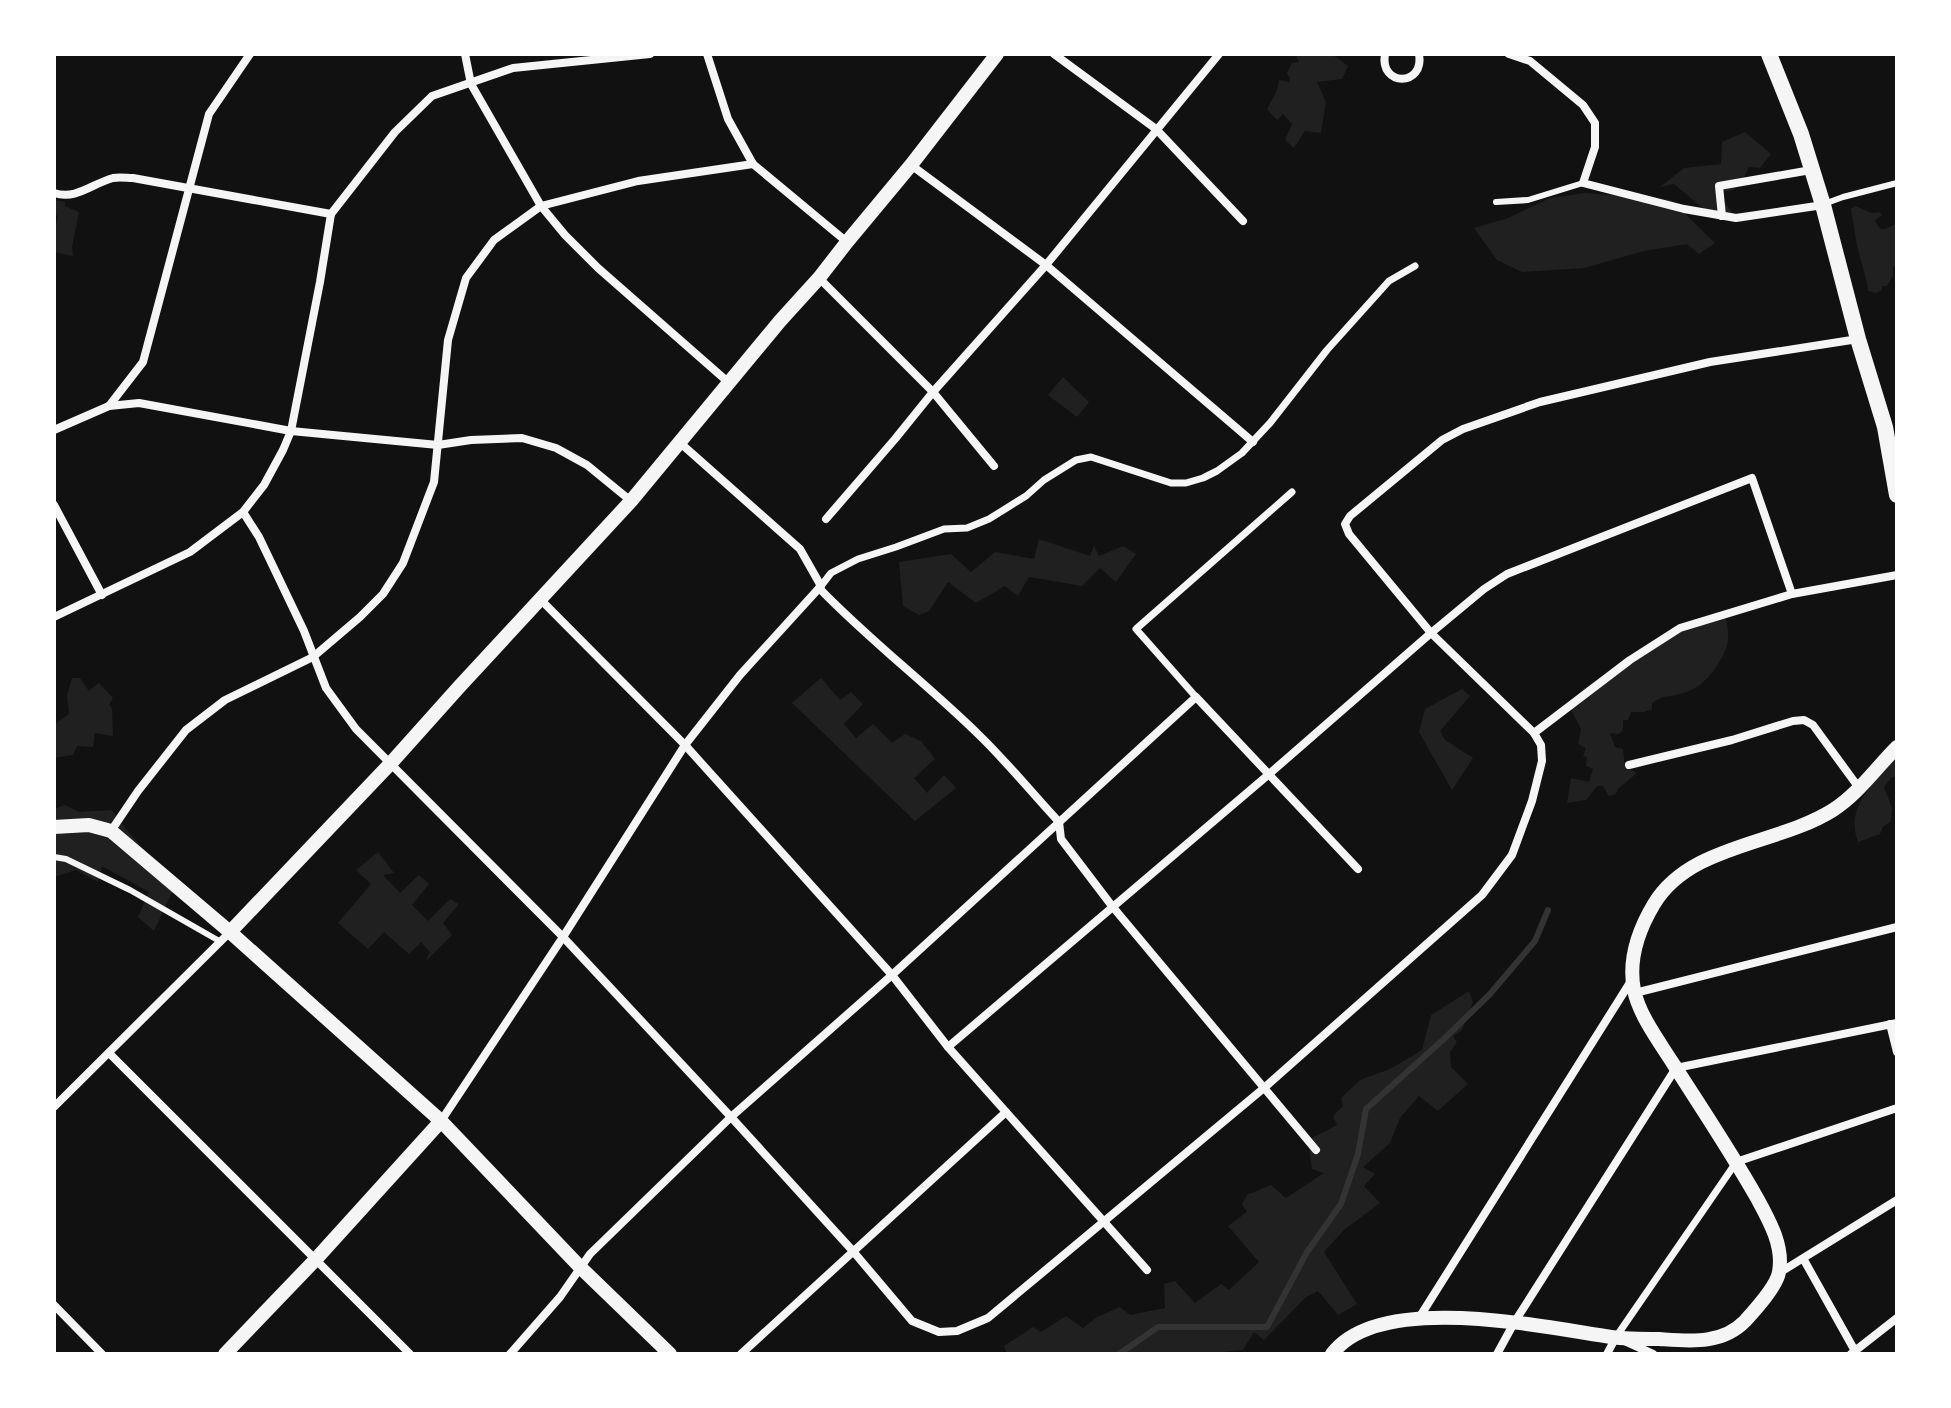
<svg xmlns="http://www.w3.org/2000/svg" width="1951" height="1408" viewBox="0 0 1951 1408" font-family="'Nunito Sans',sans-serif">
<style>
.green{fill:#202020}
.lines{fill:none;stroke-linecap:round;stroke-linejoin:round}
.stream{stroke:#333;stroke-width:6}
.service{stroke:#f5f5f5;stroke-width:6}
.pedestrian{stroke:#f5f5f5;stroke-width:7}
.minor{stroke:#f5f5f5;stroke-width:8}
.tertiary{stroke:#f5f5f5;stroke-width:14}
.secondary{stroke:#f5f5f5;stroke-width:16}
</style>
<rect width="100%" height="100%" fill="#111"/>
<g class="green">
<polygon points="1295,54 1332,54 1348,66 1342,79 1317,82 1326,102 1321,133 1305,131 1294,148 1285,140 1292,124 1283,114 1277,120 1267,109 1277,90 1279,80 1289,82 1290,78 1287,73 1292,63 1299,62"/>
<path d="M 1745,132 L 1771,154 L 1760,168 L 1749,167 C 1741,183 1738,194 1717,191 L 1736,218 L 1705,210 L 1674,184 L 1660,187 L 1684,168 L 1721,164 L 1722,142 Z"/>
<polygon points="1585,193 1671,200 1715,243 1699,254 1687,244 1644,251 1584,268 1522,272 1497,260 1474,228 1508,218 1550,198"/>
<polygon points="54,200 65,202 65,206 79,212 72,247 73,256 54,252 54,236 58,216 54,214"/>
<polygon points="1855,206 1872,213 1879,212 1882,215 1875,220 1879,228 1884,229 1894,225 1897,226 1897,267 1893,266 1893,276 1887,286 1882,286 1882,290 1876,293 1868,291 1867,283 1857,246 1851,209"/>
<polygon points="1063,377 1089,402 1077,417 1048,395"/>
<polygon points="1039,539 1090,556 1094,546 1099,556 1123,546 1136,554 1116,582 1100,568 1082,586 1029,577 1018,596 1005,586 976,603 948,582 929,611 919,615 903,606 899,562 951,554 971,572 995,552 1034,559"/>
<path d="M 1725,616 C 1728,625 1730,639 1726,648 C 1720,665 1706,684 1689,691 C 1677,697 1662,694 1652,703 L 1652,709 L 1644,712 L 1631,712 L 1628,720 L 1623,720 L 1623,730 L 1619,734 L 1610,733 L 1615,747 L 1623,749 L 1625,767 L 1637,773 L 1618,789 L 1616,794 L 1609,796 L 1603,786 L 1597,786 L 1586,800 L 1567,803 L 1571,778 L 1589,782 L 1593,769 L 1586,766 L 1587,757 L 1583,756 L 1586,748 L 1578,744 L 1581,729 L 1571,709 L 1576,697 L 1583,689 L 1683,623 Z"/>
<polygon points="72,678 80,678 89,691 99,683 113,698 109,705 112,709 113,736 95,733 93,747 77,746 73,755 54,758 54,725 69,714 67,695"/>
<polygon points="821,678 840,700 851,692 863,704 844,724 856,738 873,724 892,743 905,734 921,741 935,759 914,778 927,793 944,775 956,788 915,821 792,703"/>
<polygon points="1462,689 1470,696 1440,731 1445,740 1473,758 1452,790 1419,732 1425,709"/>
<path d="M 1897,755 L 1897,776 L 1891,778 L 1884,787 L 1892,808 L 1891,821 L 1883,827 L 1880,834 L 1858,842 C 1844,804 1877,782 1897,755 Z"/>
<polygon points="65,805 79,812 112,810 126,829 175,886 154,931 138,917 149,892 102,866 98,882 76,870 54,877 54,809"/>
<polygon points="378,852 394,873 383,875 400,893 419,875 429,884 412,905 428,921 450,899 459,904 443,923 452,935 425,962 430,952 421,942 409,954 384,932 368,949 338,923 371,884 356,870"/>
<polygon points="1469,991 1473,1002 1462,1030 1453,1036 1457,1042 1450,1052 1451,1067 1468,1084 1438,1111 1419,1096 1400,1118 1390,1143 1363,1167 1375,1174 1364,1186 1380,1203 1344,1230 1324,1252 1357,1304 1338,1315 1318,1291 1306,1297 1264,1340 1254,1332 1243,1350 1201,1354 1007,1354 1004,1346 1033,1327 1041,1332 1066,1316 1083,1328 1097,1317 1120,1307 1130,1315 1165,1308 1164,1284 1175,1281 1195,1303 1221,1284 1229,1290 1259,1262 1228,1226 1247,1212 1242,1204 1247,1195 1271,1185 1286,1198 1324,1173 1312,1169 1308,1140 1337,1125 1333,1116 1343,1106 1341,1098 1360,1080 1390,1069 1422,1050 1431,1015"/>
</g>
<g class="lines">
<polyline class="stream" points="1119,1354 1158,1327 1267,1327 1307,1252 1341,1204 1358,1154 1366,1109 1445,1038 1490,994 1535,941 1548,910"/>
<g class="service">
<polyline points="1496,202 1528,200 1583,183"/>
<polyline points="1824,204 1843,197 1897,183"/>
<polyline points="54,857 66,859 130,890 221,942"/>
</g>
<g class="pedestrian">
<polyline points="821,586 831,573 858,559 896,547 944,529 967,528 989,519 1026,496 1044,480 1076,460 1091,457 1171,483 1186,483 1203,478 1217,471 1242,453 1270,423 1327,350 1389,281 1415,266"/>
<polyline points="1196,697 1136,629 1292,492"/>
<polyline points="1616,1337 1735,1164"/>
</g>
<g class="minor">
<polyline points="465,54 471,84 541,206 565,235 598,268 728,382"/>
<polyline points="707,54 728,119 753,164 847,242"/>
<polyline points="1054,54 1156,129 1243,221"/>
<path d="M 1385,54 C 1379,87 1425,87 1419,54"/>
<polyline points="1509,54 1530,61 1583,105 1595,123 1595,147 1583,183 1684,209 1736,218 1823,205"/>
<polyline points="911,165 1046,265 1253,442"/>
<path d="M 54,193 C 77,200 91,184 113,178 C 119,177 127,178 133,178 L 331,214"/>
<polyline points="1722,216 1719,186 1811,170"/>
<polyline points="819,278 933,392 994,466"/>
<polyline points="109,406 139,403 291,431 438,445 471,440 522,438 556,448 587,465 631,501"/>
<polyline points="54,430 109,406 143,362 209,114 250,54"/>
<polyline points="54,505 102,595"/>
<polyline points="243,512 259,537 304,631 326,688 356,729 563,937 731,1117 852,1250 912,1321 939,1332 957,1331 988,1318 1264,1088 1482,895 1512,855 1532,801 1542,761 1541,745 1534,733 1431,633 1349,534 1345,524 1350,516 1442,440 1463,429 1540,402 1710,362 1858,339"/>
<polyline points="826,519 895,439 933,392 1046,265 1219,54"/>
<path d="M 819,588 C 869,640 927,684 979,735 C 1007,762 1032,793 1059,822 L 1061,839 L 1112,906 L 1316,1150"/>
<polyline points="540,599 685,745 892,975 948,1047 1147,1270"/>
<polyline points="54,617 190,552 243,512 264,485 283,450 291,431 320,282 331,214 395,132 432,96 513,68 650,54"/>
<polyline points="1534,733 1630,660 1680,628 1792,594 1897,575"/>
<polyline points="1629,765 1732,740 1793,721 1804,720 1813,725 1859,788"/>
<polyline points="111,831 138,791 186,730 225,700 313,657 360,617 383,594 403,563 434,482 448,340 466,278 494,240 541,206 638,181 753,164"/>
<polyline points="1635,993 1897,927"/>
<polyline points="1890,1024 1897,1052"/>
<polyline points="948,1047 1268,775 1431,633 1484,589 1507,574 1752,478 1792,594"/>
<polyline points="109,1053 410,1354"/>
<polyline points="54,1107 230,932"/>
<polyline points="441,1121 563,937 685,745 740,675 821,586 800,549 678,441"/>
<polyline points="1736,1162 1897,1108"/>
<polyline points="1804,1260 1855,1351"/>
<polyline points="1779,1273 1897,1200"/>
<polyline points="54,1305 102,1354"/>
<polyline points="1419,1318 1631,981"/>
<polyline points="510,1354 560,1297 590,1254 731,1117 892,975 1196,697 1358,869"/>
<polyline points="741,1354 1006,1112"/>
<polyline points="1497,1354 1514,1323 1676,1068 1897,1023"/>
<polyline points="1607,1354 1616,1337 1653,1354"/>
<polyline points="1851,1354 1897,1318"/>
</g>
<g class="tertiary">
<polyline points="54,827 89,825 111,831 230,932 441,1121 581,1268 670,1354"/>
<polyline points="230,932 391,763 459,687 631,501 780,321 819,278 847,242 911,165 997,54"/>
<polyline points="225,1354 316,1259 441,1121"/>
<path d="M 1332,1354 C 1379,1291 1543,1327 1611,1337 C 1627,1339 1643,1339 1659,1339 C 1689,1341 1722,1345 1745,1321 C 1755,1310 1777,1286 1779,1272 C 1784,1246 1769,1220 1757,1198 C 1731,1152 1702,1109 1674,1065 C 1660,1043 1639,1015 1634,990 C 1628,960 1639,929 1654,904 C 1690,844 1778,845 1833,810 C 1858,794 1876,768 1897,747"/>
</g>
<polyline class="secondary" points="1769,54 1801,134 1823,205 1858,339 1885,427 1897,495"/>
</g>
<rect width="1951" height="1408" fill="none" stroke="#ffffff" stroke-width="112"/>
</svg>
